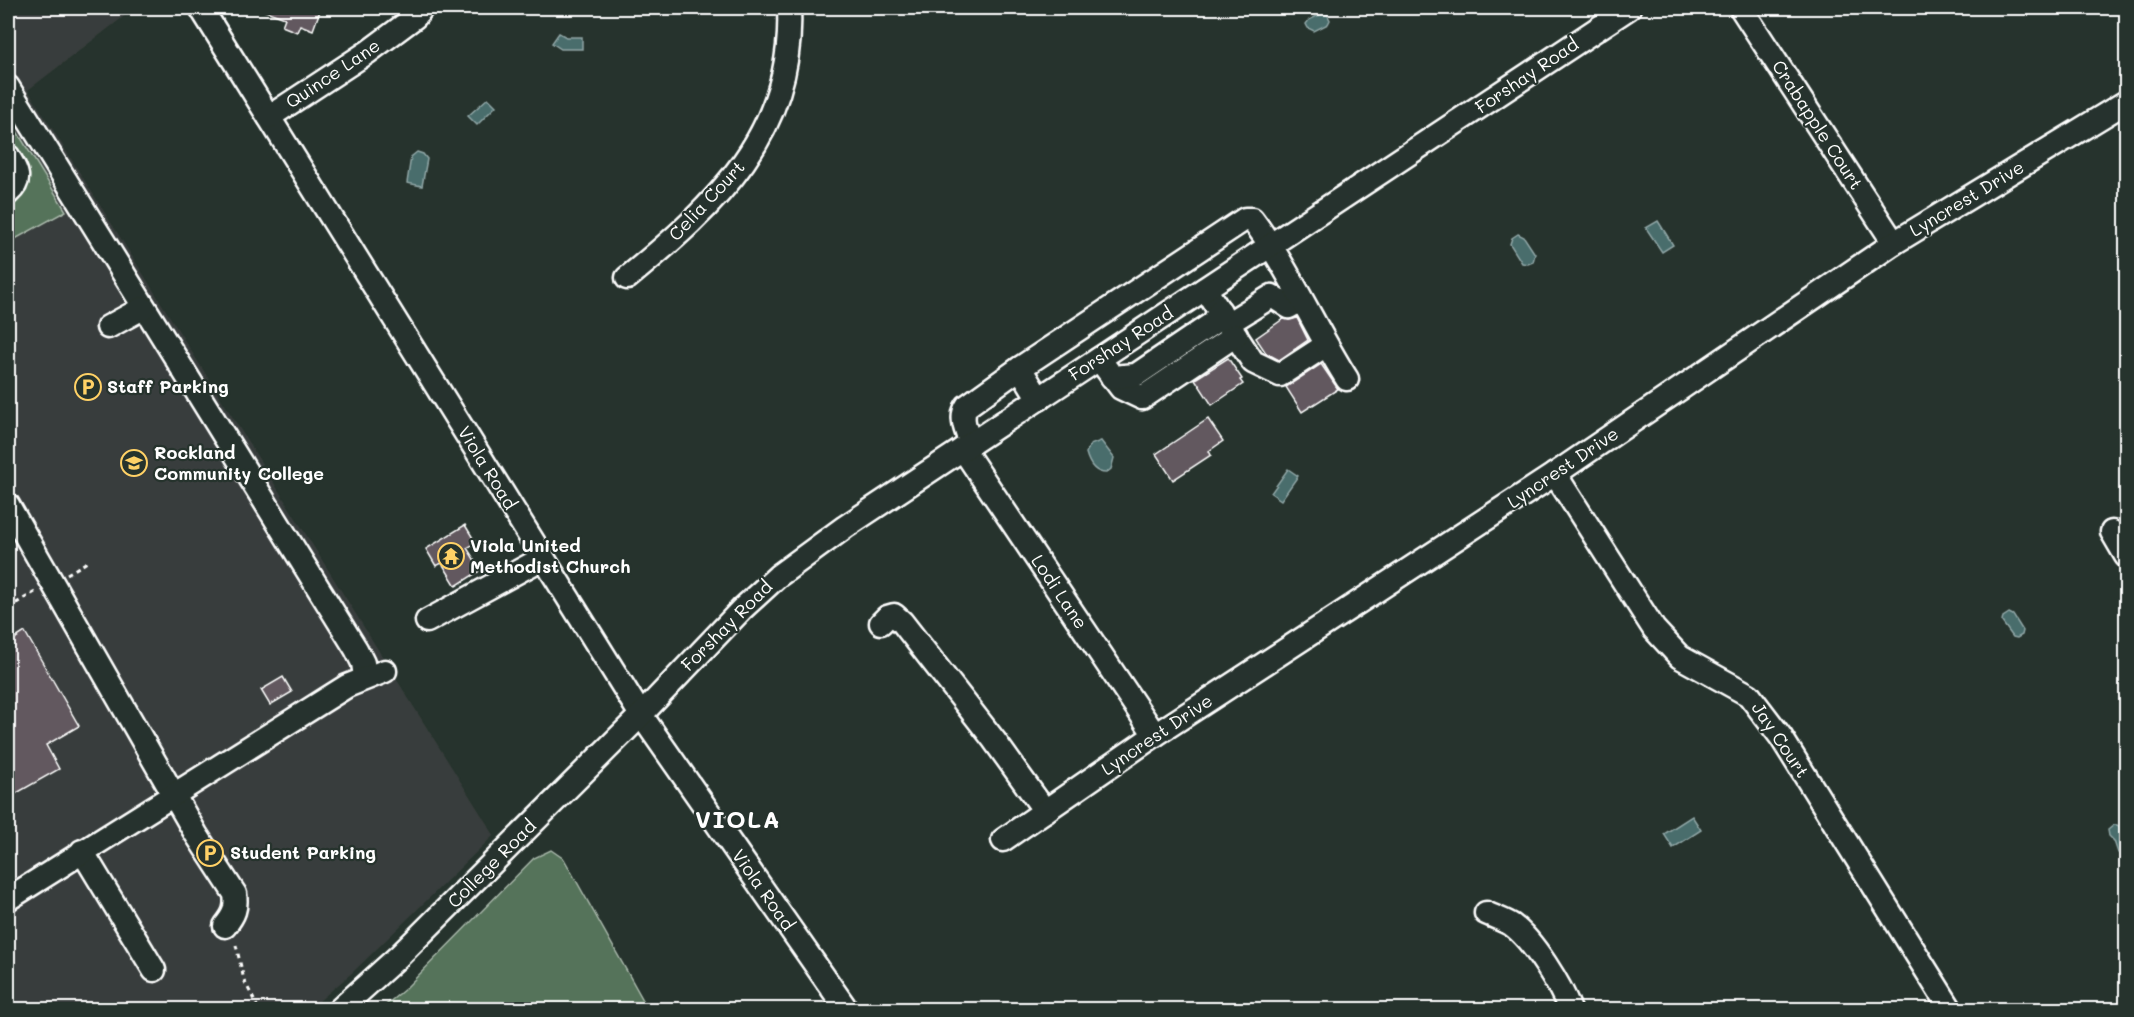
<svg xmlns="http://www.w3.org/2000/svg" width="2134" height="1017" viewBox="0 0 2134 1017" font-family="Mali,sans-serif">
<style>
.built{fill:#383e3c}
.green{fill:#55735a;stroke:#aab9ac;stroke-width:1.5}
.water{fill:#486d6c;stroke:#91a7a7;stroke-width:1.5}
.building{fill:#62595f;stroke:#fff;stroke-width:1.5}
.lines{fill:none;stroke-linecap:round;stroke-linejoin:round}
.minor-casing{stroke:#fff;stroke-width:27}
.path{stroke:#fff;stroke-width:3;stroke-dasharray:4.5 4.5;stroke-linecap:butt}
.minor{stroke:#26332d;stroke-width:22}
.labels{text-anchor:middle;stroke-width:4.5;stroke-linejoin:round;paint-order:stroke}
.street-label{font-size:18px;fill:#fff;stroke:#26332d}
.poi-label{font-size:18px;font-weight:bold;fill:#fff;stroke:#26332d;text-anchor:start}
.district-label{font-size:24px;font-weight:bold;letter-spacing:1.5px;fill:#fff;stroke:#26332d}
</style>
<rect width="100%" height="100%" fill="#26332d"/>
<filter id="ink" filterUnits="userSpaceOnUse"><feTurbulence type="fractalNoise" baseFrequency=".0167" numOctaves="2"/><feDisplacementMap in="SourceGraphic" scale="12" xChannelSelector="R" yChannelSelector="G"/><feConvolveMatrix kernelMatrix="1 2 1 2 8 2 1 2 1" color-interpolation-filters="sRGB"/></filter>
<g filter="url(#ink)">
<polygon class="built" points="8,8 135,8 28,90 494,835 353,972 318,1002 322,1009 8,1009"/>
<g class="green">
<polygon points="8,117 66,211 8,243"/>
<polygon points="551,850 564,859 648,1009 381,1009 405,989 534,858"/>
</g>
<g class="water">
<polygon points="1323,13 1327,14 1330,20 1328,24 1314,31 1308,28 1306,24 1309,20"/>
<polygon points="559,33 566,37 582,37 582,49 561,49 552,43"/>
<polygon points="488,98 496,106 477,125 468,116"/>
<polygon points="417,152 423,154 427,159 422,186 407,183 411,157"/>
<polygon points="1658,221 1673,245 1662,252 1646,228"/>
<polygon points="1518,234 1524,237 1535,254 1533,262 1528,264 1522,263 1510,244 1512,238"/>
<path d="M 1101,441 L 1114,458 L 1111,469 L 1106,473 C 1095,473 1089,464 1086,453 L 1090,445 Z"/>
<polygon points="1288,469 1298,476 1281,500 1271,493"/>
<polygon points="2009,613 2013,615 2023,631 2022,635 2017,638 2013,637 2002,622 2003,617"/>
<polygon points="1692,816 1701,830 1673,848 1664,834"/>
<polygon points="2114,825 2117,825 2126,831 2125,855 2118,853 2114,841 2109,836 2108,830"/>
</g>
<g class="building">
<polygon points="260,8 321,8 313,30 300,25 297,32 282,26 285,18 260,9"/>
<polygon points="1297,318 1308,340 1279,360 1266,353 1256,338 1283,319 1289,320"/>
<polygon points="1228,358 1242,379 1240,380 1243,384 1212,405 1195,379"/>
<polygon points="1321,364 1338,389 1302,412 1286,387"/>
<polygon points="1208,419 1223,441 1209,451 1211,455 1173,480 1156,454"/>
<polygon points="465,525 476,543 467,548 481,570 456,586 442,563 436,566 426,549"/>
<polygon points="25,632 79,726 46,745 59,769 8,798 8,643"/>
<polygon points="283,677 292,692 270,705 261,690"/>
</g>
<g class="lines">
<defs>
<g id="minor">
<polyline points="201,8 641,715 847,1010"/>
<polyline points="1741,8 1894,243"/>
<polyline points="8,87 356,649 363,663 365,677"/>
<polyline points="269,117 368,52 415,17 422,8"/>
<path d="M 8,156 C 17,171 23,180 8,193"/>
<path d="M 627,278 C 716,205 795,132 789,8"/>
<polyline points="1205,289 1253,362 1280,375 1326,345"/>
<polyline points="1227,324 1272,296 1289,307 1301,300"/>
<polyline points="108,327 143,308"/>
<polyline points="1099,359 1121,388 1142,398 1236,335"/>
<path d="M 1020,368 L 1245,219 L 1252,219 C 1289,268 1314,327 1347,379"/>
<polyline points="1112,377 1136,375 1213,323 1220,311"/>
<path d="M 971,444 C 967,432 959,418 967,406 L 1020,368 L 1039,399"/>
<polyline points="963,449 1155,735"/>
<polyline points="1555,474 1654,629 1680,657 1749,695 1781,737 1951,1010"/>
<path d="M 8,505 L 196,834 L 235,894 C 237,908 234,915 225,926"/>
<polyline points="2112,532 2126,556"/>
<polyline points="427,621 543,558"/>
<polyline points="881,623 887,617 894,615 902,622 994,740 1045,811"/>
<polyline points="1003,840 1155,735 1555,474 1894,243 2126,102"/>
<polyline points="82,851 154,970"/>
<polyline points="8,899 347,686 385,671"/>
<path d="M 1486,913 C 1494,917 1504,920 1512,925 C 1533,940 1561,986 1570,1010"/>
<polyline points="339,1010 399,956 641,715 742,609 778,576 845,527 1629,8"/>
</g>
</defs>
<use href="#minor" class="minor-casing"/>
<g class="path">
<polyline points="67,574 89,561"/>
<polyline points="8,608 35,592"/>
<polyline points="236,945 244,980 259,1010"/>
</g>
<use href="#minor" class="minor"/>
</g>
</g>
<defs>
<symbol id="parking-ring" viewBox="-11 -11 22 22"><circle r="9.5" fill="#26332d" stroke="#ffd166" stroke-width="1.5"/><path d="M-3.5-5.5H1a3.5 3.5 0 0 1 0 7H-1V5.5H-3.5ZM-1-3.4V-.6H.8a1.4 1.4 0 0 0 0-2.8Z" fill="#ffd166"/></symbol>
<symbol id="university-ring" viewBox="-11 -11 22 22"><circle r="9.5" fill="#26332d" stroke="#ffd166" stroke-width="1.5"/><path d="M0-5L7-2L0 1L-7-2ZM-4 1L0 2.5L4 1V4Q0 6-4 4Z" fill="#ffd166"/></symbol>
<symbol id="temple-ring" viewBox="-11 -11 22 22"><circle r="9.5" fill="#26332d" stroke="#ffd166" stroke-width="1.5"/><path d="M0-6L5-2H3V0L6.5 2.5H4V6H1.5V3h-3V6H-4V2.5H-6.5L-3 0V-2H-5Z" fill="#ffd166"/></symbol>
</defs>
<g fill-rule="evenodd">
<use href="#parking-ring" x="73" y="372" width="30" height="30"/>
<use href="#university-ring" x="119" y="448" width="30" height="30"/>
<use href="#temple-ring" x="436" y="541" width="30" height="30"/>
<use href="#parking-ring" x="195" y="838" width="30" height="30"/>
</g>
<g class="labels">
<g class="street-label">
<text transform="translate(333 74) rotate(-34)" y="6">Quince Lane</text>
<text transform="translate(1527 76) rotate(-34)" y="6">Forshay Road</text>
<text transform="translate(1817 125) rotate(57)" y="6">Crabapple Court</text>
<text transform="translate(1967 199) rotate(-31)" y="6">Lyncrest Drive</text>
<text transform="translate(707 201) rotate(-47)" y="6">Celia Court</text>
<text transform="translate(1121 344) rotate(-33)" y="6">Forshay Road</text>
<text transform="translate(487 468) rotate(58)" y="6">Viola Road</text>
<text transform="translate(1563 468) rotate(-34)" y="6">Lyncrest Drive</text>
<text transform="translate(1059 592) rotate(56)" y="6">Lodi Lane</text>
<text transform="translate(727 626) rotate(-45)" y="6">Forshay Road</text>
<text transform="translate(1157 735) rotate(-34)" y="6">Lyncrest Drive</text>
<text transform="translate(1780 740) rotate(56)" y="6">Jay Court</text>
<text transform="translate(492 864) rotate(-45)" y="6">College Road</text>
<text transform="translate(763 890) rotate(55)" y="6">Viola Road</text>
</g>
<g class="poi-label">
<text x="107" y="393">Staff Parking</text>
<text x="154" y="459">Rockland<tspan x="154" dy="21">Community College</tspan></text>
<text x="470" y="552">Viola United<tspan x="470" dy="21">Methodist Church</tspan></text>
<text x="230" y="859">Student Parking</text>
</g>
<g class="district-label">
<text x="738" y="828">VIOLA</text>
</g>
</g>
<rect width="2134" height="1017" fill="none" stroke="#26332d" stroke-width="30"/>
<rect x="15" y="15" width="2104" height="987" fill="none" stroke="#fff" stroke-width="2" filter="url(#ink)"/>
</svg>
